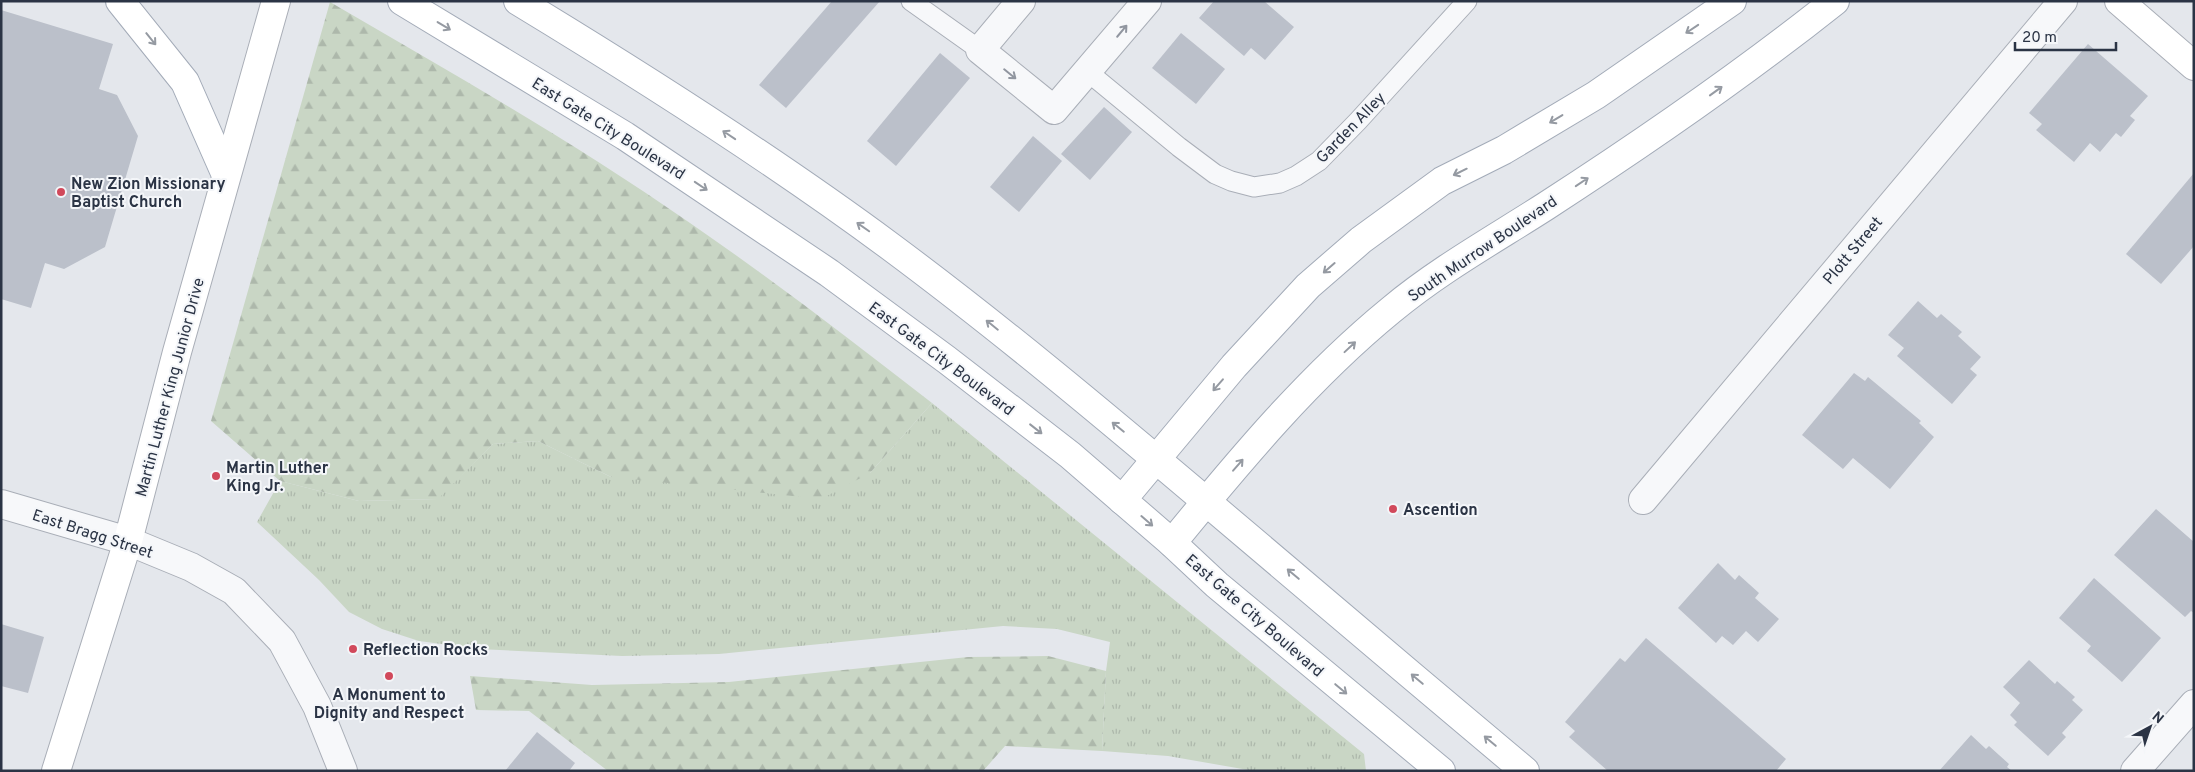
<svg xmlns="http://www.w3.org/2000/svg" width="2195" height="772" viewBox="0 0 2195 772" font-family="Overpass,sans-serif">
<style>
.grass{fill:url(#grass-tufts)}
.forest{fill:url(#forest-firs)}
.building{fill:#bbc0ca}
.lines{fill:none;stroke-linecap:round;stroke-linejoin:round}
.lane-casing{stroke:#a9aeb7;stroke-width:21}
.street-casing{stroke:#a9aeb7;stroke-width:30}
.secondary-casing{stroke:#a9aeb7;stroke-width:30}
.primary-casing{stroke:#a3abb8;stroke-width:30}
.lane{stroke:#f7f8fa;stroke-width:19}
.street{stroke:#f7f8fa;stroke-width:28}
.secondary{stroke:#fff;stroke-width:28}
.primary{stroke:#fff;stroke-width:28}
.oneway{stroke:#959aa2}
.oneway2{stroke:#9196a0}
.poi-dot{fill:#d1495b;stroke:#f4f6f9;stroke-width:2}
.labels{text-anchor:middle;stroke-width:4;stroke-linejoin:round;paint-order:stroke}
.street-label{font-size:16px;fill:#2b3445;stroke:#f4f6f9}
.poi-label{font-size:16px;font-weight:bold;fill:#2b3445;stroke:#f4f6f9;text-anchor:start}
</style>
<defs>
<pattern id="grass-tufts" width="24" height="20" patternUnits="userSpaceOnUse" patternTransform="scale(1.25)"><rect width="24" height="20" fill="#c9d6c5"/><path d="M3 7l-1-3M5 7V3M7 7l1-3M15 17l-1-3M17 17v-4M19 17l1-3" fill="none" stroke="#adb8ab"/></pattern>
<pattern id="forest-firs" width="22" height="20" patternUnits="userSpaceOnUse" patternTransform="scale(1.25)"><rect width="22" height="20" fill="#c9d6c5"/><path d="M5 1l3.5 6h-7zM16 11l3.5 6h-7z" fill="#adb8ab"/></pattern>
</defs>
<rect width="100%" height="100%" fill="#e4e7ec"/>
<polygon class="grass" points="932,403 1364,754 1366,771 1254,771 1168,756 1102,751 1106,671 1110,642 1057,629 1003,626 719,654 622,656 479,649 419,641 382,629 349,612 319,580 257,522 280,481 359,501 437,499 493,444 538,441 611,477 870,473"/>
<g class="forest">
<path d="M 330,2 C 452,73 574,142 690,223 C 773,280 852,341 932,403 L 870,473 L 821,499 L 611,477 L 538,441 L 493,444 L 438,499 L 359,501 L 280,481 L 211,421 Z"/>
<polygon points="1048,656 1106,671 1102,751 1005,746 983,771 608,771 529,711 476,710 470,676 592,685 729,682 968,657"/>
</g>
<g class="building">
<polygon points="832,1 880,1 786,108 759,85"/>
<polygon points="1214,1 1264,1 1294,27 1265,60 1251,48 1244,56 1199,18"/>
<polygon points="1,10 113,44 99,89 117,95 138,136 105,247 64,269 45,263 31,308 1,299"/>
<polygon points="1181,33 1225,69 1196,104 1152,68"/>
<polygon points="2088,44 2148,96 2130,116 2135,120 2121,137 2116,133 2100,152 2090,143 2074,162 2036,130 2042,124 2029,113"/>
<polygon points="940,53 970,78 896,166 867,141"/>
<polygon points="1104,107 1132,132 1090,180 1061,154"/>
<polygon points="1033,136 1062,161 1019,212 990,187"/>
<polygon points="2194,173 2194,246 2161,284 2126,254"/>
<polygon points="1918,301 1937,318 1941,314 1962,332 1958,336 1981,357 1970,369 1977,375 1952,404 1897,356 1904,348 1888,335"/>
<polygon points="1854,373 1865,381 1868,377 1921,421 1919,423 1934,437 1890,489 1853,458 1843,469 1802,435"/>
<polygon points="2156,509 2194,542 2194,613 2191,611 2185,617 2114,555"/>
<polygon points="1718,563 1735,580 1739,575 1759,593 1755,598 1779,619 1758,642 1746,631 1733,645 1722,636 1716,643 1678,608"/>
<polygon points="2094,578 2161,638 2122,682 2087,651 2091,646 2059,618"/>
<polygon points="1,624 44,637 28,693 1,686"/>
<polygon points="1646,638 1786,759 1776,771 1608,771 1569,737 1575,731 1565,722 1620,658 1625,662"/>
<polygon points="2029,660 2055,684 2057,681 2075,697 2072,700 2083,710 2062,733 2066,737 2048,756 2014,725 2017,722 2010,715 2020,703 2003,687"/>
<polygon points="537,732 575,763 569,771 505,771"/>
<polygon points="1971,735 1986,749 1989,746 2009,764 2007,767 2012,771 1939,771"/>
</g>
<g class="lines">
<defs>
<g id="lane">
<polyline points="911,1 980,50"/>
<polyline points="1088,72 1179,147 1215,174 1231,181 1254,187 1280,183 1296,176 1319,161 1358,121 1467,1"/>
</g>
<g id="street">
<polyline points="1021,1 980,50 1054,110 1147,1"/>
<polyline points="1643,500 2063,1"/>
<polyline points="1,504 128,541 191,567 234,591 282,641 317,706 343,771"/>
<polyline points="2135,771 2194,704"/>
</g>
<g id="secondary">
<polyline points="2119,1 2194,66"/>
<polyline points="56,771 128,541 177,352 276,1"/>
</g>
<g id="primary">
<polyline points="120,1 185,82 226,175"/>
<polyline points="402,1 625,136 829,273 947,360 1070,455 1172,543 1217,585 1441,771"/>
<path d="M 518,1 C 645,78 771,158 891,247 C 1000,328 1104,415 1208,503 C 1314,593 1419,682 1525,771"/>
<polyline points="1122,500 1234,366 1308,286 1361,240 1442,181 1504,150 1596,95 1732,1"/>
<path d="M 1172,543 C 1239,461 1309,377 1391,310 C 1439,270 1493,240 1546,206 C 1645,142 1742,75 1835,1"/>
</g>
</defs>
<use href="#lane" class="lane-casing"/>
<use href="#street" class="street-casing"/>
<use href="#secondary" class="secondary-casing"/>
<use href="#primary" class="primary-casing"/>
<use href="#lane" class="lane"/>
<use href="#street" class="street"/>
<use href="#secondary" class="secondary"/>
<use href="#primary" class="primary"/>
</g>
<defs><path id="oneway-shaft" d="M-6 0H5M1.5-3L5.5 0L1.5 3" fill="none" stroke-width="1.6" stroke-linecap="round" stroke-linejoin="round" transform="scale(1.25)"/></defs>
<g class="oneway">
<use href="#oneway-shaft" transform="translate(444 26) rotate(31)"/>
<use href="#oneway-shaft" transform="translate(1692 29) rotate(146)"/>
<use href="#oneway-shaft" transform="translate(151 39) rotate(51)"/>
<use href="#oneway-shaft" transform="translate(1716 91) rotate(-36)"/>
<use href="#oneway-shaft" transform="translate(1556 119) rotate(149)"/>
<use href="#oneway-shaft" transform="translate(729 135) rotate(-146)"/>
<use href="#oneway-shaft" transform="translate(1460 172) rotate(154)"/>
<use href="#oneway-shaft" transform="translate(1582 182) rotate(-34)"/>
<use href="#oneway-shaft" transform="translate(701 186) rotate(34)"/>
<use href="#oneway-shaft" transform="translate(863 227) rotate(-145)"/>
<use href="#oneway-shaft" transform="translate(1329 268) rotate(139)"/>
<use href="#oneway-shaft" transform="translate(992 325) rotate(-141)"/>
<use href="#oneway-shaft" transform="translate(1350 347) rotate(-43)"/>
<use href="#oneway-shaft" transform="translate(1218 385) rotate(131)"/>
<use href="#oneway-shaft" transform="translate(1118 427) rotate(-141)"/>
<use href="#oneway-shaft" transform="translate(1036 429) rotate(38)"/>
<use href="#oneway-shaft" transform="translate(1238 465) rotate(-49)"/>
<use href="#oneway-shaft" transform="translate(1147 521) rotate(41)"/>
<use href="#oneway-shaft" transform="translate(1293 574) rotate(-140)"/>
<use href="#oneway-shaft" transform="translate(1417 679) rotate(-140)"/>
<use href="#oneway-shaft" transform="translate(1341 689) rotate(40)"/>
<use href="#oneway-shaft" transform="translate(1490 741) rotate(-140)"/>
</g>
<g class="oneway2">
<use href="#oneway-shaft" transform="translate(1122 31) rotate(-50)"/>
<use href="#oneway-shaft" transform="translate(1010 74) rotate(39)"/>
</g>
<g class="poi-dot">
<circle cx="61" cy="192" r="5"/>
<circle cx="216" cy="476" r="5"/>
<circle cx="1393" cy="509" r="5"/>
<circle cx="353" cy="649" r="5"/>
<circle cx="389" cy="676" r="5"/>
</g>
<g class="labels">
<g class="street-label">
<text transform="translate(1350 127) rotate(-46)" y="6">Garden Alley</text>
<text transform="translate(609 128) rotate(32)" y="6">East Gate City Boulevard</text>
<text transform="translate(1482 248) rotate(-34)" y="6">South Murrow Boulevard</text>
<text transform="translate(1852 250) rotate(-50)" y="6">Plott Street</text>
<text transform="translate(942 358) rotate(37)" y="6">East Gate City Boulevard</text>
<text transform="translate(169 387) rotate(-75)" y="6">Martin Luther King Junior Drive</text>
<text transform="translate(93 533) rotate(18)" y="6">East Bragg Street</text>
<text transform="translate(1255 615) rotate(41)" y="6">East Gate City Boulevard</text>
</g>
<g class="poi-label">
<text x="71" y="189">New Zion Missionary<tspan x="71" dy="18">Baptist Church</tspan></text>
<text x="226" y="473">Martin Luther<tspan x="226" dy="18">King Jr.</tspan></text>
<text x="1403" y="515">Ascention</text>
<text x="363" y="655">Reflection Rocks</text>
<text x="389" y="700" text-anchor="middle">A Monument to<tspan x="389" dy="18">Dignity and Respect</tspan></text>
</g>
</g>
<rect width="2195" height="772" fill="none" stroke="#2b3445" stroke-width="5"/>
<g transform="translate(2150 727) rotate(40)" stroke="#f4f6f9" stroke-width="4" paint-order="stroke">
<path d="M0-4L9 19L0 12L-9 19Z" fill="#2b3445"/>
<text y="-8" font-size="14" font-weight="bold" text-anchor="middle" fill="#2b3445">N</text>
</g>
<path d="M2015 42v8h101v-8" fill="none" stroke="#2b3445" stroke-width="2.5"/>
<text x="2022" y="42" font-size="15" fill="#2b3445" stroke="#f4f6f9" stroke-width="4" paint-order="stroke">20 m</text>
</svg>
